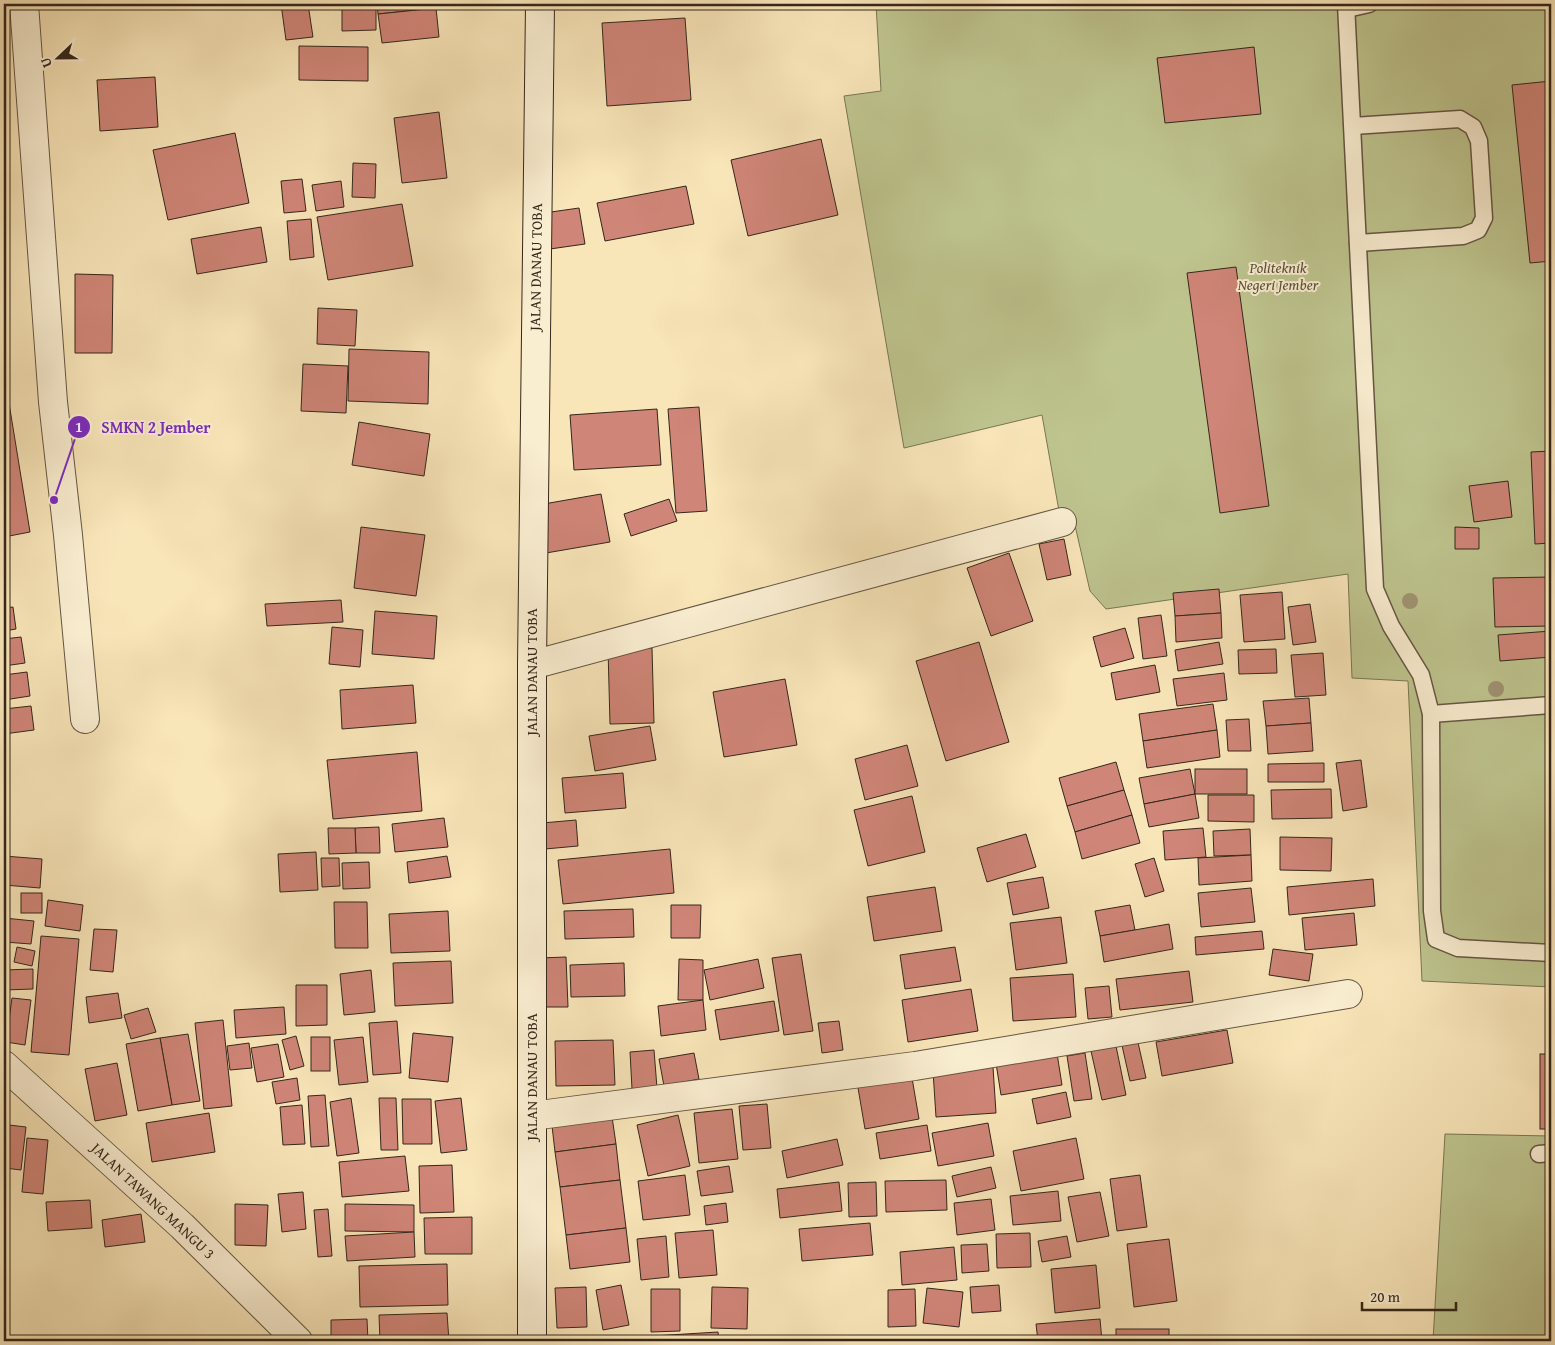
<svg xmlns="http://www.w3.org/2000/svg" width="1555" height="1345" viewBox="0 0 1555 1345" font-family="'Gentium Book Plus',serif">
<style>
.green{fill:#bec48e;stroke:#797654}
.building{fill:#cf8577;stroke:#34271b}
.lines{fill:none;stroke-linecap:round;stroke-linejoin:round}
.service-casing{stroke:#655642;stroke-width:19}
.minor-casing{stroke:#655642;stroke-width:30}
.secondary-casing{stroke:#34271b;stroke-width:30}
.service{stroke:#faeed1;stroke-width:16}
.minor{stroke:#faeed1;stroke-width:28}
.secondary{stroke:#faeed1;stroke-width:28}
.tree{fill:#9f9272}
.labels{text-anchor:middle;stroke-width:4;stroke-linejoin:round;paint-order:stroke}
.street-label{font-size:15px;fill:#34271b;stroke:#faeed1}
.park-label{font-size:15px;font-style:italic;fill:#564e38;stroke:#faeed1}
.leader{fill:none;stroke:#7b2cbf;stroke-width:2}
.callout-dot{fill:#7b2cbf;stroke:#faeed1;stroke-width:2}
.mark-label{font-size:15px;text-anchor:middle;font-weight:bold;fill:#fff}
.callout-label{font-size:16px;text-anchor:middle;font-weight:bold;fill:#7b2cbf;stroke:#faeed1;stroke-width:4;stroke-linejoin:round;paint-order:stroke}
</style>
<rect width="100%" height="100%" fill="#f8e5b8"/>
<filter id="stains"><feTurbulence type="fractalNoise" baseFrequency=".004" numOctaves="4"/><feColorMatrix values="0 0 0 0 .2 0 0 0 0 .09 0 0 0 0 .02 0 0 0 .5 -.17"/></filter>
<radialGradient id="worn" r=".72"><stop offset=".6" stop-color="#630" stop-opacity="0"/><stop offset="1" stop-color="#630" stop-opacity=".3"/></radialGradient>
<g class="green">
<polygon points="876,4 1551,4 1551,987 1422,981 1408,681 1352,678 1348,574 1106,609 1090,591 1074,521 1059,511 1042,415 904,448 844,96 881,91"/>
<polygon points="1445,1134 1551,1136 1551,1341 1433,1341"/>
</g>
<g class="building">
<polygon points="281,4 308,4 313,37 286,40"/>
<polygon points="342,4 376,4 376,30 342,31"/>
<polygon points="377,4 435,4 436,8 378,14"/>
<polygon points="436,8 439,37 382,43 378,14"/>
<polygon points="685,18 691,100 607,106 602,23"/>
<polygon points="299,46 368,47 368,81 299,80"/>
<polygon points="1254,47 1261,114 1165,123 1157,58"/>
<polygon points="155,77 158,127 100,131 97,80"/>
<polygon points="1551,81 1551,261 1530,263 1512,85"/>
<polygon points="439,112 447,178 402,183 394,118"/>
<polygon points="235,133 249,203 168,220 153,150"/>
<polygon points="821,139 838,215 748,236 731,160"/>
<polygon points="353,163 376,164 375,198 352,197"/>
<polygon points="302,179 306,211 284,213 281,181"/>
<polygon points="341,181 344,207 316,211 312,185"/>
<polygon points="686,186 694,224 605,241 597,203"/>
<polygon points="402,204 413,266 328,280 317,217"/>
<polygon points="579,208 585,244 543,250 537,214"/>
<polygon points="311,219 314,257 290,260 287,221"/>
<polygon points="261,227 267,262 197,274 191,239"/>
<polygon points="1236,267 1269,506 1220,513 1187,273"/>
<polygon points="75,274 113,275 112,353 75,353"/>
<polygon points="318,308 357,310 355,346 317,344"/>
<polygon points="349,349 429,352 428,404 348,401"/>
<polygon points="303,364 348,366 346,413 301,411"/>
<polygon points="8,397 30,532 4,537 4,398"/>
<polygon points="699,407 707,511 676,513 668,409"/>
<polygon points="657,409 661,465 574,470 570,415"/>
<polygon points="359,422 430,434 424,476 352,465"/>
<polygon points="1551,451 1551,543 1535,544 1531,452"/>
<polygon points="1508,481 1512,517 1474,522 1469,486"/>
<polygon points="601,494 610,542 546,553 538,505"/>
<polygon points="669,499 677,521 631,536 624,514"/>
<polygon points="361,527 425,535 416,596 354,588"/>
<polygon points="1455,527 1479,528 1479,549 1455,549"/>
<polygon points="1064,539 1071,575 1047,580 1039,544"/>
<polygon points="1009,553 1033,621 991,636 967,568"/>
<polygon points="1551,577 1551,626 1495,627 1493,578"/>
<polygon points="1219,589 1221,613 1175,616 1173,593"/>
<polygon points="1282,592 1285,639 1244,642 1240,595"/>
<polygon points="341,600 343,622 267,626 265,604"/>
<polygon points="1310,604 1316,642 1293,645 1288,607"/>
<polygon points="13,607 16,629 4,631 4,608"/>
<polygon points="375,611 437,616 434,659 372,654"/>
<polygon points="1221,613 1222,638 1176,642 1175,616"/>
<polygon points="1161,615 1167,656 1143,659 1138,618"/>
<polygon points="332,627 363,630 360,667 329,664"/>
<polygon points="1125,628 1134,658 1101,667 1093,637"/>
<polygon points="1551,631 1551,657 1500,661 1498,635"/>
<polygon points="21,637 25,663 4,666 4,639"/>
<polygon points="979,642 1009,742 946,761 916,661"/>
<polygon points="1219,642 1223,664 1178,671 1175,650"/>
<polygon points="652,648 654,723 610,724 608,649"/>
<polygon points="1276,649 1277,673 1239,674 1238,650"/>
<polygon points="1323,653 1326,695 1295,697 1291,655"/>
<polygon points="1155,665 1160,692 1116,700 1111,673"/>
<polygon points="27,672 30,696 4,700 4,675"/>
<polygon points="1224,673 1227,700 1177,706 1173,679"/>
<polygon points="785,679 797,745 724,757 713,692"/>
<polygon points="413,685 416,723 342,729 340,690"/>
<polygon points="1309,698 1311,723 1266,726 1263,701"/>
<polygon points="1213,704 1217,730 1143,741 1139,714"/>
<polygon points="31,706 34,730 4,734 4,709"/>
<polygon points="1249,719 1251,751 1228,751 1226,720"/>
<polygon points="1311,723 1313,751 1268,754 1266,726"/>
<polygon points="650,726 656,760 595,771 589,736"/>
<polygon points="1217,730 1220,757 1147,768 1143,741"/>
<polygon points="907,745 918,786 865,800 855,759"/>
<polygon points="417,752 422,811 333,819 327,760"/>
<polygon points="1361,760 1367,807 1343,811 1336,763"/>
<polygon points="1116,762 1124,790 1067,806 1059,778"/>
<polygon points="1324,763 1324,782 1268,782 1268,764"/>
<polygon points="1190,769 1195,794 1144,804 1139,778"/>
<rect x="1195" y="769" width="52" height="25"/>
<polygon points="623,773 626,808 565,813 562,778"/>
<polygon points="1331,789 1332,818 1272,819 1271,790"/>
<polygon points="1124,790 1132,815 1075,832 1067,806"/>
<polygon points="1195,794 1199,818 1149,827 1144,804"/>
<polygon points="1208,795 1254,795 1254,822 1208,821"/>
<polygon points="912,796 925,852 868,866 854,810"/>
<polygon points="1132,815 1140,843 1082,859 1075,832"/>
<polygon points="444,818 448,847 395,852 392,824"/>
<polygon points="576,820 578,846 545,849 542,823"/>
<polygon points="379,827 380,853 356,853 355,828"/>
<polygon points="328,828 355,828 356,853 329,854"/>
<polygon points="1203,828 1206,857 1165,860 1163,831"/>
<polygon points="1250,829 1251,855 1214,856 1213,831"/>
<polygon points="1026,834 1036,867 987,882 977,848"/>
<polygon points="1280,837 1332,838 1331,871 1280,870"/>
<polygon points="670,849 674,893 563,904 558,860"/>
<polygon points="316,852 318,890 280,892 278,854"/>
<polygon points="1251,855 1252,881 1199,885 1198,858"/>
<polygon points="4,856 42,859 40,888 4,885"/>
<polygon points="447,856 451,877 409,883 407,862"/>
<polygon points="321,858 339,858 340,886 322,887"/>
<polygon points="1154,858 1164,891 1145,897 1135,864"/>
<polygon points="369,862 370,888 343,889 342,863"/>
<polygon points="1043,877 1049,908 1013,915 1007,883"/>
<polygon points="1373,879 1375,906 1289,915 1287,887"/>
<polygon points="935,887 942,931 874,941 867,897"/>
<polygon points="1251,888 1255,922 1201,927 1198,893"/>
<rect x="21" y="893" width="21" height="20"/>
<polygon points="48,900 83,905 80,931 45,926"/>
<polygon points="334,902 367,902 368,948 335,948"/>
<polygon points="671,905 701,905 700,938 671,938"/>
<polygon points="1130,905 1135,930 1100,936 1095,911"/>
<polygon points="633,909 634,937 565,939 564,911"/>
<polygon points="448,911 450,951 391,953 389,914"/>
<polygon points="1354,913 1357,945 1305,950 1302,918"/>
<polygon points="1061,917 1067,963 1016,970 1010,923"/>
<polygon points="4,918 34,921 31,944 4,942"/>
<polygon points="1169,924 1173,949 1104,962 1100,936"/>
<polygon points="94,929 117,930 113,972 90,970"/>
<polygon points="1262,931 1264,949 1196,955 1195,937"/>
<polygon points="41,936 79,939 69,1055 31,1052"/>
<polygon points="17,947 35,951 32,966 14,962"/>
<polygon points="955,947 961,981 905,989 900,955"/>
<polygon points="1273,949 1313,954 1309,981 1269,975"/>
<polygon points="801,954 813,1031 784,1035 772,958"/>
<polygon points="566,957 568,1007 540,1007 539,958"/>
<polygon points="679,959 703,960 703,1000 678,1000"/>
<polygon points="758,959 764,988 710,1000 704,970"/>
<polygon points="451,961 453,1003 395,1006 393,963"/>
<polygon points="624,963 625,996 571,997 570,965"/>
<polygon points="33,969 33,989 4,990 4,970"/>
<polygon points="371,970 375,1012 344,1015 340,974"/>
<polygon points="1189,971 1193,1002 1120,1010 1116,979"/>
<polygon points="1073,974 1076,1017 1013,1021 1010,978"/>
<polygon points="296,985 327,985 327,1025 296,1026"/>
<polygon points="1109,986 1112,1017 1088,1019 1085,988"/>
<polygon points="971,989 978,1031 908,1042 902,1000"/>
<polygon points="118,993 122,1018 89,1023 86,997"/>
<polygon points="12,998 31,1000 25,1045 6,1042"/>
<polygon points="703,1000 706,1030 661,1036 658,1006"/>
<polygon points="774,1001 779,1031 720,1040 715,1010"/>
<polygon points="284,1007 286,1034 236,1038 234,1010"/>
<polygon points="148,1008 156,1032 131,1039 124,1015"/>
<polygon points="223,1020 232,1106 204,1109 195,1023"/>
<polygon points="397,1021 401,1073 373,1075 369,1023"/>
<polygon points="839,1021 843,1050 822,1053 818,1023"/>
<polygon points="1227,1030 1233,1063 1162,1076 1156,1042"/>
<polygon points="413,1033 453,1037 448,1082 409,1078"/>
<polygon points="188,1034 200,1101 172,1105 160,1038"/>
<polygon points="296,1036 304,1066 290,1070 282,1040"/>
<rect x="311" y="1037" width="19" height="34"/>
<polygon points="363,1037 368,1082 339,1085 334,1040"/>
<polygon points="160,1038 172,1105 138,1111 126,1044"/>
<polygon points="1137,1038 1146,1078 1130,1081 1121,1041"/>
<polygon points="613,1040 615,1085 556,1086 555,1041"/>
<polygon points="249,1043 252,1068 230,1070 227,1046"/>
<polygon points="278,1044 284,1077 257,1082 251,1048"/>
<polygon points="1116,1046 1126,1095 1102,1100 1091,1051"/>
<polygon points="1056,1047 1062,1085 1001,1095 995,1057"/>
<polygon points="654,1050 657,1088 632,1089 630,1052"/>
<polygon points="694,1053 699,1079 664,1086 659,1059"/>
<polygon points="1085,1053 1092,1099 1074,1101 1067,1056"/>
<rect x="1540" y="1054" width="11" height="75"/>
<polygon points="117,1063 127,1115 95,1121 85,1069"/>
<polygon points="993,1067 996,1113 936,1117 933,1071"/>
<polygon points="911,1072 919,1119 865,1129 857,1082"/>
<polygon points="297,1078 300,1100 276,1104 272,1082"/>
<polygon points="1066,1092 1071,1117 1037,1124 1032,1099"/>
<polygon points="325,1095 329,1146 311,1147 308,1096"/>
<polygon points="351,1098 359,1153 337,1156 330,1102"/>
<polygon points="379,1098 396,1098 398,1150 381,1150"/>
<polygon points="461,1098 467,1150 441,1153 435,1101"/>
<polygon points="402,1099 431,1099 432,1144 403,1144"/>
<polygon points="767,1104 771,1148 743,1150 739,1106"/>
<polygon points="302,1105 305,1144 283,1145 280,1107"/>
<polygon points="732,1109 738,1159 699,1163 694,1113"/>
<polygon points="611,1110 616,1144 555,1152 551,1117"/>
<polygon points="209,1113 215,1152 152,1162 146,1123"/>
<polygon points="678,1115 690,1166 648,1176 637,1125"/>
<polygon points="988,1123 994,1156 938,1166 932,1133"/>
<polygon points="9,1125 26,1127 21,1170 5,1168"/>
<polygon points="927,1125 931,1151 880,1159 876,1133"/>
<polygon points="27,1138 48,1140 43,1194 22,1192"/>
<polygon points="1076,1138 1084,1179 1021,1191 1013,1151"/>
<polygon points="837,1139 843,1165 787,1178 782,1151"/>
<polygon points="616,1144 620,1180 560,1187 555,1152"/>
<polygon points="405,1156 409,1191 342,1197 339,1162"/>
<polygon points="452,1165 454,1212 420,1213 419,1166"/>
<polygon points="729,1166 733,1192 701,1196 697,1171"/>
<polygon points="991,1167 996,1188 957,1197 952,1176"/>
<polygon points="685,1175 690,1215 643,1220 638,1181"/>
<polygon points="1140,1175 1147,1227 1117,1231 1110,1179"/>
<polygon points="620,1180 626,1228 566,1235 560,1187"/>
<polygon points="946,1180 947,1210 886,1212 885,1181"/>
<polygon points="839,1182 842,1211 780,1218 777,1189"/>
<polygon points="876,1182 877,1216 849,1217 848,1183"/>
<polygon points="1058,1191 1061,1221 1013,1225 1010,1196"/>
<polygon points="303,1192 306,1229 282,1232 278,1194"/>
<polygon points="1100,1192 1109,1236 1077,1242 1068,1197"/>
<polygon points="991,1199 995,1230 957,1235 954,1203"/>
<polygon points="90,1200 92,1228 48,1231 46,1202"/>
<polygon points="726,1203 728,1222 706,1225 704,1206"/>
<polygon points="235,1204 268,1205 266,1246 235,1245"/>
<polygon points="345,1204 414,1205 414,1232 345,1231"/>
<polygon points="328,1209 332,1256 318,1257 314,1210"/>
<polygon points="141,1214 145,1242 105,1247 102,1220"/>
<polygon points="472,1217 472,1254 425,1254 424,1218"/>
<polygon points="870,1223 873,1255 802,1261 799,1229"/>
<polygon points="626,1228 630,1262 570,1269 566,1235"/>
<polygon points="713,1230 717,1275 679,1278 675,1233"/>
<polygon points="414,1232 415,1257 347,1261 345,1236"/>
<polygon points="1030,1233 1031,1267 997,1268 996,1234"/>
<polygon points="666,1236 669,1277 641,1280 637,1239"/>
<polygon points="1067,1236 1071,1257 1042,1262 1038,1241"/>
<polygon points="1169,1239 1177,1301 1134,1307 1127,1244"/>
<polygon points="987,1244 989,1271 962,1273 961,1245"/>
<polygon points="954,1247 957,1280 902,1285 900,1252"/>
<polygon points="447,1264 448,1305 360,1307 359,1266"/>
<polygon points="1096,1265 1100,1308 1055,1313 1051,1269"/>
<polygon points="621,1285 629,1325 603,1330 596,1290"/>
<polygon points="999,1285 1001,1311 972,1313 970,1287"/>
<polygon points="586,1287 587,1327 557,1328 555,1288"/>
<polygon points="712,1287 748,1288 747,1329 711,1328"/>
<polygon points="927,1288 963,1292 959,1327 923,1323"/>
<polygon points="651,1289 680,1289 680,1331 651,1332"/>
<polygon points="915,1289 916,1326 888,1327 888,1290"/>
<polygon points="447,1313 449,1341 380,1341 379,1315"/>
<polygon points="367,1319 368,1341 331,1341 331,1320"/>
<polygon points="1100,1319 1102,1341 1038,1341 1036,1324"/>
<rect x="1116" y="1329" width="53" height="12"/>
<polygon points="718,1332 719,1341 653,1341 653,1336"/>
</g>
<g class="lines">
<defs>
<g id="service">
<polyline points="1346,4 1375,589 1391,626 1421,675 1431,714 1432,911 1436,939 1458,948 1551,953"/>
<polyline points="1347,9 1369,4"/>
<polyline points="1353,126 1460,119 1473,127 1479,141 1484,218 1478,230 1463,236 1358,243"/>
<polyline points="1431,714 1551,705"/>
<polyline points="1539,1154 1551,1153"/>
</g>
<g id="minor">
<polyline points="24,4 53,402 68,535 85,719"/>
<polyline points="532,665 1062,522"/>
<polyline points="4,1065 182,1226 298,1341"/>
<polyline points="532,1116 915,1066 1348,994"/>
</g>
<polyline id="secondary" points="532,1341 532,665 540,4"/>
</defs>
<use href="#service" class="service-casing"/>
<use href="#minor" class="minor-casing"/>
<use href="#secondary" class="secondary-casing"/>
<use href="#service" class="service"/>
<use href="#minor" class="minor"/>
<use href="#secondary" class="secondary"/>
</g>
<g class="tree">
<circle cx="1410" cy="601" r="8"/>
<circle cx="1496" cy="689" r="8"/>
</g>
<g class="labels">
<g class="street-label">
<text transform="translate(536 267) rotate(-89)" y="5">JALAN DANAU TOBA</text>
<text transform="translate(532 672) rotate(-90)" y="5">JALAN DANAU TOBA</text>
<text transform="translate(532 1077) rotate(-90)" y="5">JALAN DANAU TOBA</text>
<text transform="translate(153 1201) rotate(43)" y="5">JALAN TAWANG MANGU 3</text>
</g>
<g class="park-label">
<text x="1278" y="273">Politeknik<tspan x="1278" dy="17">Negeri Jember</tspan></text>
</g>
</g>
<path class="leader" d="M54 500L79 427"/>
<g class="callout-dot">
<circle cx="54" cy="500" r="5"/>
<circle cx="79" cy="427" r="12"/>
</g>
<g class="mark-label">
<text x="79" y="432">1</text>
</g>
<g class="callout-label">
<text x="156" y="433">SMKN 2 Jember</text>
</g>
<rect width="1555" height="1345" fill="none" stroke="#f8e5b8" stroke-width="20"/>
<rect x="5" y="5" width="1545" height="1335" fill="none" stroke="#34271b" stroke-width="2.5"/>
<rect x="10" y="10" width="1535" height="1325" fill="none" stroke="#34271b"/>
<g transform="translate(58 58) rotate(248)" stroke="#faeed1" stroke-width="4" paint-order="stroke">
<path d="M0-4L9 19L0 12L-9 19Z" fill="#34271b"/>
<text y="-8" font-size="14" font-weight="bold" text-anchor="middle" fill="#34271b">U</text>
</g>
<path d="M1362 1302v8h94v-8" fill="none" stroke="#34271b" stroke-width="2.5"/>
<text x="1370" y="1302" font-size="15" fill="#34271b" stroke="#faeed1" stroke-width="4" paint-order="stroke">20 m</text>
<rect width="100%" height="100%" filter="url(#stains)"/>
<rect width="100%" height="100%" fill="url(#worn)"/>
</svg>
